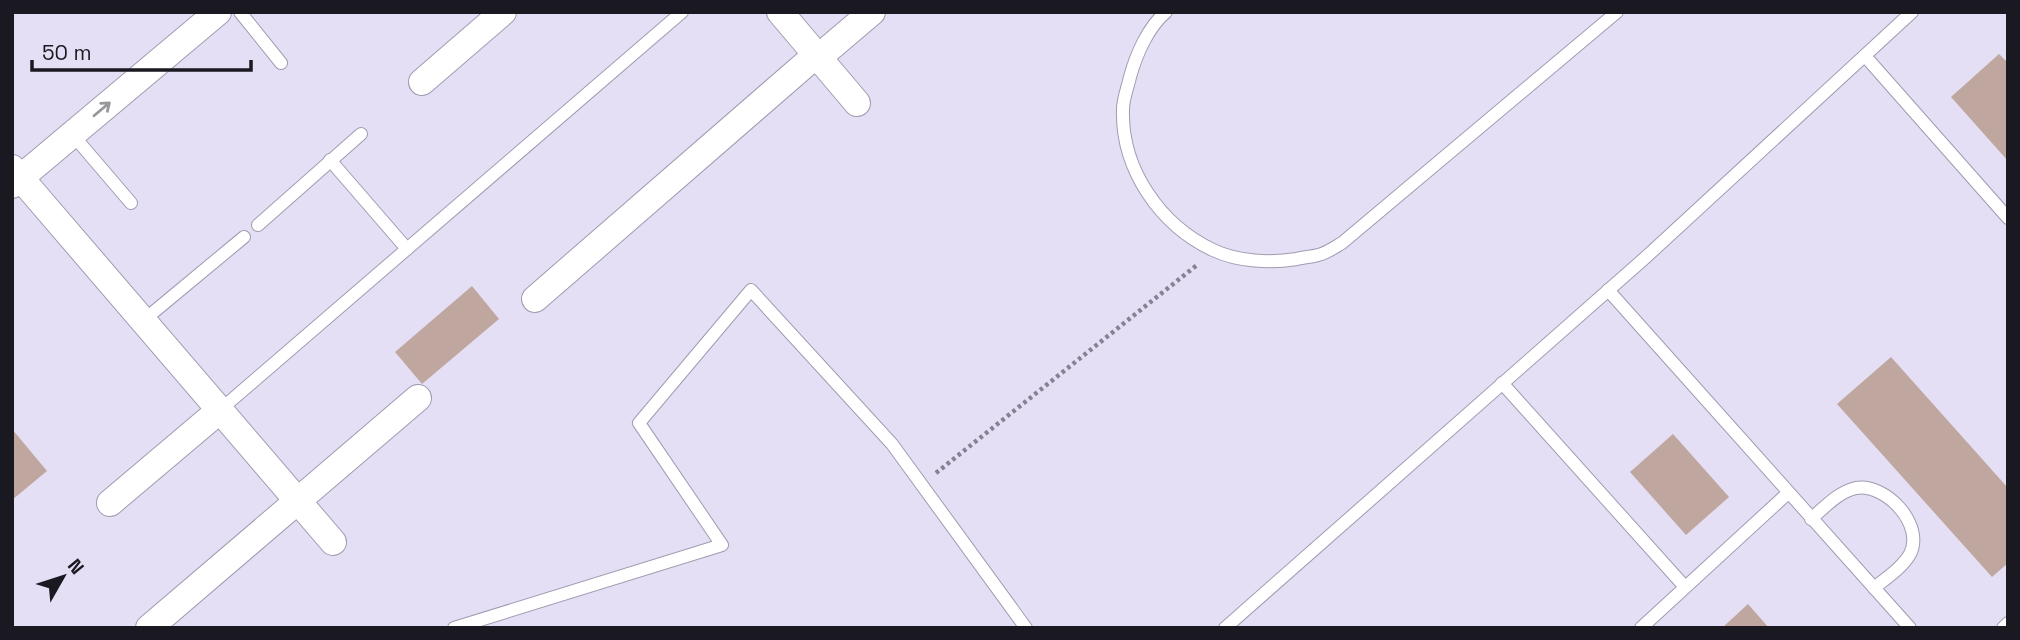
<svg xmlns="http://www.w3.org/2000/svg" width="2020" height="640" viewBox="0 0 2020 640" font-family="'Space Grotesk',sans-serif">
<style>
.building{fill:#bfa7a0}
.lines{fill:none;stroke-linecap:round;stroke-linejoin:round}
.lane-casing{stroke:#a19bb0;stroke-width:14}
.street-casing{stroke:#a19bb0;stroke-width:28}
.path{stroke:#868292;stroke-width:4.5;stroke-dasharray:3.5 3.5;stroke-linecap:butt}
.lane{stroke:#fff;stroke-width:12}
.street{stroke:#fff;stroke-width:26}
.oneway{stroke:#98979b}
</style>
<rect width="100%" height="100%" fill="#e5dff5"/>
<g class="building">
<polygon points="1999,54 2008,63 2008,161 1951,97"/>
<polygon points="472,286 499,319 422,384 395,352"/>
<polygon points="1891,357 2008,488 2008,563 1992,577 1837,404"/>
<polygon points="12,429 47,471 12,500"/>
<polygon points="1673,434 1729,497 1686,535 1630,472"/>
<polygon points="1748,604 1769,628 1722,628"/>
</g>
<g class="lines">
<defs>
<g id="lane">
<polyline points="240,12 281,63"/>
<path d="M 1166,12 C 1148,27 1136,55 1130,77 C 1128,87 1123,98 1123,109 C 1121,169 1160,225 1213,250 C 1238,262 1271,263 1297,259 C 1304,257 1312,257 1318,255 C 1327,253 1335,247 1342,243 L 1617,12"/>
<polyline points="1865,56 2008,218"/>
<polyline points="72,134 131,203"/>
<polyline points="330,160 407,249"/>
<polyline points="258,225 361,134"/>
<polyline points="1608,290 1910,628"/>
<polyline points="144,320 244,237"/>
<polyline points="1502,383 1685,587"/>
<polyline points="220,410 682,12"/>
<path d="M 1811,519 C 1825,507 1838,492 1856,488 C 1886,483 1925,525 1910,554 C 1902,568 1886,578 1874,588"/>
<polyline points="454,628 722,545 639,423 751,290 892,444 1026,628"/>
<polyline points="1225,628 1646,257 1912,12"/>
<polyline points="1641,628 1788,493"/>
<polyline points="2003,628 2008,623"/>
</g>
<g id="street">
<polyline points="780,12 857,103"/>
<polyline points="819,57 872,12"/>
<polyline points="422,82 503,12"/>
<polyline points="12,168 333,542"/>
<polyline points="12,185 218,12"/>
<polyline points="535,299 816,55"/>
<polyline points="110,503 220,410"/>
<polyline points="149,628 418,398"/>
</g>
</defs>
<use href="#lane" class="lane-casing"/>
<use href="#street" class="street-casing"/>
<polyline class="path" points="936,473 1197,265"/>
<use href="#lane" class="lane"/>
<use href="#street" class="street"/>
</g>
<defs><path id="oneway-shaft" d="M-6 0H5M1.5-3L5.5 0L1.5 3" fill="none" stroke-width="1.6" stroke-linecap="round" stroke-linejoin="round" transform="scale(1.75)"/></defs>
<use class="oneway" href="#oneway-shaft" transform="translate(102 109) rotate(-40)"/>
<rect width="2020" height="640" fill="none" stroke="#1a1820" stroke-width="28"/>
<g transform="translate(63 577) rotate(51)" stroke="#e5dff5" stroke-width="5" paint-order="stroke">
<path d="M0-5L12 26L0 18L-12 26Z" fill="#1a1820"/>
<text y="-10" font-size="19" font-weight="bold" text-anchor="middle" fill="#1a1820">N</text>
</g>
<path d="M32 60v10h219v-10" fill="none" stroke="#1a1820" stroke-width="3.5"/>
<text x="42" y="60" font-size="21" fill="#1a1820" stroke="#e5dff5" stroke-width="5" paint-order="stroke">50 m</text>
</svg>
